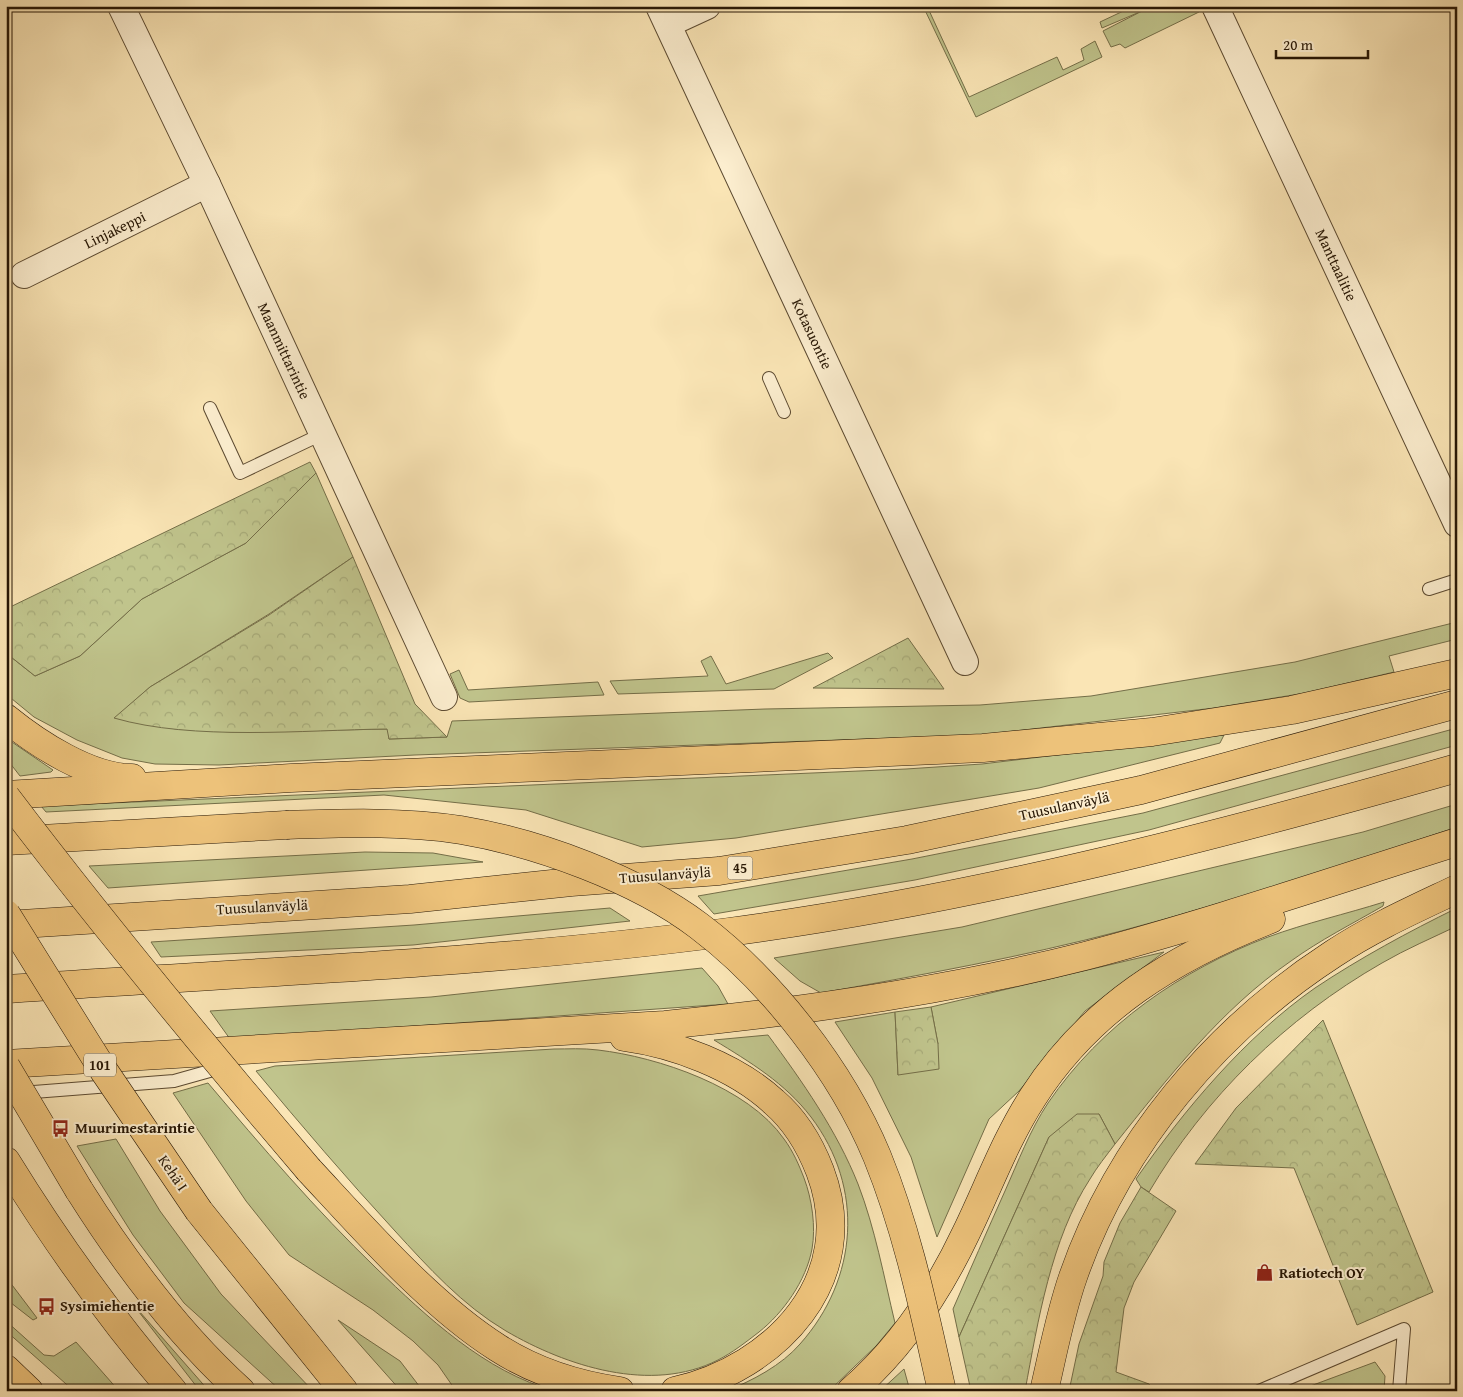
<svg xmlns="http://www.w3.org/2000/svg" width="1463" height="1397" viewBox="0 0 1463 1397" font-family="'Gentium Book Plus',serif">
<style>
.green{fill:#c0c48c;stroke:#746e48}
.forest{fill:url(#forest-crowns);stroke:#746e48}
.lines{fill:none;stroke-linecap:round;stroke-linejoin:round}
.lane-casing{stroke:#5c4a31;stroke-width:14}
.street-casing{stroke:#5c4a31;stroke-width:28}
.highway-casing{stroke:#271705;stroke-width:29}
.lane{stroke:#fceecf;stroke-width:12}
.street{stroke:#fceecf;stroke-width:26}
.highway{stroke:#edc27a;stroke-width:28}
.highway-bridge-casing{stroke:#271705;stroke-width:29;stroke-linecap:butt}
.highway-bridge{stroke:#edc27a;stroke-width:28}
.labels{text-anchor:middle;stroke-width:4;stroke-linejoin:round;paint-order:stroke}
.shield{fill:#fceecf;stroke:#675842;stroke-width:1}
.shield-label{font-size:14px;font-weight:bold;fill:#271705}
.street-label{font-size:15px;fill:#271705;stroke:#fceecf}
.poi-label{font-size:15px;font-weight:bold;fill:#271705;stroke:#fceecf;text-anchor:start}
</style>
<defs>
<pattern id="forest-crowns" width="20" height="18" patternUnits="userSpaceOnUse" patternTransform="scale(1.25)"><rect width="20" height="18" fill="#c0c48c"/><path d="M2 6a3 3 0 1 1 6 0M12 15a3 3 0 1 1 6 0" fill="none" stroke="#a5a877"/></pattern>
</defs>
<rect width="100%" height="100%" fill="#fae5b5"/>
<filter id="stains"><feTurbulence type="fractalNoise" baseFrequency=".004" numOctaves="4"/><feColorMatrix values="0 0 0 0 .2 0 0 0 0 .09 0 0 0 0 .02 0 0 0 .5 -.17"/></filter>
<radialGradient id="worn" r=".72"><stop offset=".6" stop-color="#630" stop-opacity="0"/><stop offset="1" stop-color="#630" stop-opacity=".3"/></radialGradient>
<g class="green">
<polygon points="923,6 927,6 969,97 1057,57 1063,70 1084,60 1081,49 1095,41 1102,57 976,117"/>
<polygon points="1134,6 1196,6 1199,12 1125,48 1120,44 1111,47 1103,31 1142,11 1102,28 1100,22"/>
<polygon points="316,473 353,557 269,614 150,687 115,718 176,729 233,732 388,729 389,739 447,737 452,721 765,709 980,705 1091,696 1295,662 1457,622 1457,639 1389,656 1394,672 1305,693 1214,708 980,735 415,755 219,765 155,764 122,758 77,740 34,717 6,694 6,653 35,676 80,656 142,599 246,543"/>
<polygon points="828,653 833,658 774,689 618,694 610,681 708,676 701,661 711,656 726,684"/>
<polygon points="459,670 468,690 598,682 604,695 469,702 460,698 450,674"/>
<polygon points="1457,728 1457,745 1149,830 915,880 714,914 698,896 912,859 1143,813"/>
<polygon points="1224,735 1220,743 1039,788 736,838 642,847 526,810 384,795 46,812 41,806 906,769 982,764"/>
<polygon points="6,738 53,770 51,772 20,776 6,758"/>
<path d="M 1457,804 L 1457,827 C 1346,864 1234,901 1121,931 C 1022,957 921,975 821,993 L 800,981 L 774,958 L 962,927 L 1363,832 Z"/>
<polygon points="365,852 433,853 483,862 108,888 89,866"/>
<path d="M 1384,902 L 1383,906 C 1352,924 1320,940 1291,961 C 1220,1010 1168,1078 1115,1144 L 1099,1114 L 1049,1137 L 959,1337 L 953,1309 C 970,1270 987,1231 1005,1191 C 1018,1162 1030,1130 1048,1103 C 1101,1025 1181,970 1268,937 C 1306,923 1346,914 1384,902 Z"/>
<polygon points="610,908 630,921 413,945 161,957 151,942 414,925"/>
<path d="M 1457,908 L 1457,926 C 1432,938 1406,949 1382,963 C 1286,1018 1205,1097 1149,1192 L 1141,1187 L 1136,1179 C 1184,1110 1245,1037 1315,988 C 1360,958 1408,932 1457,908 Z"/>
<polygon points="1164,952 1085,1011 1019,1091 989,1119 937,1237 911,1157 872,1078 835,1022 895,1012 898,1075 938,1044 931,1007"/>
<polygon points="702,968 718,986 728,1004 230,1039 210,1011 431,997"/>
<path d="M 768,1035 C 802,1081 837,1131 858,1184 C 875,1228 884,1277 895,1323 L 876,1346 L 829,1391 L 726,1391 C 752,1381 782,1365 800,1344 C 858,1279 865,1188 811,1117 C 785,1083 750,1062 714,1040 Z"/>
<path d="M 554,1049 C 568,1049 583,1048 598,1050 C 658,1057 748,1087 784,1139 C 793,1151 799,1165 804,1178 C 812,1199 816,1227 812,1249 C 806,1281 783,1313 759,1332 C 746,1342 732,1353 718,1360 C 651,1394 566,1366 506,1331 C 462,1305 428,1267 395,1231 C 347,1179 301,1125 256,1071 L 275,1066 Z"/>
<path d="M 208,1083 C 262,1147 316,1210 376,1268 C 427,1317 485,1372 555,1391 L 456,1391 L 438,1365 L 413,1341 L 373,1310 L 289,1255 L 246,1201 L 173,1093 Z"/>
<polygon points="116,1139 160,1211 221,1294 313,1391 281,1391 184,1303 133,1235 77,1146"/>
<polygon points="6,1277 37,1318 33,1320 6,1299"/>
<polygon points="132,1303 209,1391 200,1391"/>
<polygon points="338,1320 400,1361 423,1391 401,1391"/>
<polygon points="6,1321 44,1355 54,1356 76,1342 119,1391 74,1391 6,1331"/>
<polygon points="1375,1362 1385,1376 1384,1391 1297,1391"/>
<polygon points="904,1369 910,1391 880,1391"/>
</g>
<g class="forest">
<polygon points="310,462 316,473 246,543 142,599 80,656 35,676 6,653 6,609"/>
<path d="M 353,557 L 415,704 L 447,737 L 389,739 L 387,729 C 304,730 193,741 114,718 L 150,687 L 269,615 Z"/>
<polygon points="908,638 944,689 813,688"/>
<polygon points="931,1007 938,1044 939,1069 898,1075 895,1012"/>
<polygon points="1323,1020 1433,1292 1357,1325 1294,1168 1195,1164 1236,1108"/>
<path d="M 1077,1114 L 1099,1114 L 1115,1144 C 1106,1156 1097,1167 1090,1179 C 1051,1239 1038,1321 1025,1391 L 971,1391 L 959,1337 L 1049,1137 Z"/>
<polygon points="1141,1187 1176,1211 1134,1282 1124,1308 1116,1372 1149,1384 1155,1391 1069,1391 1079,1344 1103,1276 1104,1262 1120,1223"/>
</g>
<g class="lines">
<defs>
<g id="lane">
<polyline points="769,378 784,412"/>
<polyline points="210,408 240,473 322,434"/>
<polyline points="1429,589 1457,580"/>
<polyline points="21,1093 174,1081 224,1067"/>
<polyline points="1259,1391 1404,1329 1399,1391"/>
</g>
<g id="street">
<polyline points="121,6 207,184 444,697"/>
<polyline points="659,6 965,662"/>
<polyline points="1215,6 1457,524"/>
<polyline points="668,24 707,6"/>
<polyline points="24,275 207,184"/>
</g>
<g id="highway">
<path d="M 6,718 C 38,744 90,778 132,778"/>
<polyline points="6,795 291,778 983,748 1152,732 1292,710 1457,673"/>
<polyline points="6,841 286,825"/>
<polyline points="6,925 410,899 571,882 719,871 907,840 1141,790 1457,704"/>
<path d="M 6,989 C 247,972 489,964 729,932 C 976,899 1218,836 1457,768"/>
<path d="M 624,1037 C 675,1044 735,1066 774,1102 C 795,1120 810,1145 820,1171 C 861,1279 776,1368 675,1391"/>
<path d="M 6,1064 L 665,1025 C 806,1011 947,991 1085,956 C 1210,923 1333,881 1457,842"/>
<path d="M 6,1161 C 56,1242 111,1319 173,1391"/>
<path d="M 309,1170 C 364,1229 430,1305 498,1348 C 534,1371 578,1385 620,1391"/>
<path d="M 79,1190 C 125,1263 177,1333 241,1391"/>
<polyline points="199,1211 344,1391"/>
<polyline points="6,1369 29,1391"/>
<path d="M 851,1391 C 901,1348 938,1292 966,1233 C 988,1188 1005,1140 1033,1097 C 1090,1008 1174,957 1271,919"/>
<path d="M 1044,1391 C 1053,1353 1060,1314 1073,1277 C 1119,1144 1216,1030 1333,954 C 1372,928 1415,909 1457,889"/>
</g>
</defs>
<use href="#lane" class="lane-casing"/>
<use href="#street" class="street-casing"/>
<use href="#highway" class="highway-casing"/>
<use href="#lane" class="lane"/>
<use href="#street" class="street"/>
<use href="#highway" class="highway"/>
<defs>
<g id="highway-bridge">
<path d="M 6,797 C 103,925 205,1048 309,1170"/>
<path d="M 286,825 C 344,823 403,821 461,830 C 538,843 637,879 699,926 C 772,981 842,1072 877,1156 C 908,1232 924,1311 942,1391"/>
<polyline points="6,914 102,1068 199,1211"/>
<polyline points="6,1067 79,1190"/>
</g>
</defs>
<use href="#highway-bridge" class="highway-bridge-casing"/>
<use href="#highway-bridge" class="highway-bridge"/>
</g>
<defs>
<symbol id="bus-bare" viewBox="-9 -9 18 18"><path d="M-5-6H5V4H4V6H2V4H-2V6H-4V4H-5ZM-3.5-4V0h7V-4ZM-3.5 1.2v1.5H-2V1.2ZM2 1.2v1.5H3.5V1.2Z" fill="#8f2418" stroke="#fceecf" stroke-width="2.5" paint-order="stroke"/></symbol>
<symbol id="shop-bare" viewBox="-9 -9 18 18"><path d="M-5-2.5h2.3a2.7 3.5 0 0 1 5.4 0H5L5.5 6h-11ZM-1.5-2.5h3a1.5 2.3 0 0 0-3 0Z" fill="#8f2418" stroke="#fceecf" stroke-width="2.5" paint-order="stroke"/></symbol>
</defs>
<g fill-rule="evenodd">
<use href="#bus-bare" x="48" y="1116" width="25" height="25"/>
<use href="#shop-bare" x="1252" y="1260" width="25" height="25"/>
<use href="#bus-bare" x="34" y="1294" width="25" height="25"/>
</g>
<g class="labels">
<g class="shield">
<rect x="727.5" y="856.5" width="25" height="23" rx="4"/>
<rect x="84" y="1053.5" width="32" height="23" rx="4"/>
</g>
<g class="shield-label">
<text x="740" y="873">45</text>
<text x="100" y="1070">101</text>
</g>
<g class="street-label">
<text transform="translate(115 230) rotate(-26)" y="5">Linjakeppi</text>
<text transform="translate(1336 265) rotate(65)" y="5">Manttaalitie</text>
<text transform="translate(812 334) rotate(65)" y="5">Kotasuontie</text>
<text transform="translate(284 351) rotate(65)" y="5">Maanmittarintie</text>
<text transform="translate(1064 806) rotate(-12)" y="5">Tuusulanväylä</text>
<text transform="translate(665 875) rotate(-4)" y="5">Tuusulanväylä</text>
<text transform="translate(262 907) rotate(-3)" y="5">Tuusulanväylä</text>
<text transform="translate(173 1173) rotate(56)" y="5">Kehä I</text>
</g>
<g class="poi-label">
<text x="75" y="1133">Muurimestarintie</text>
<text x="1279" y="1278">Ratiotech OY</text>
<text x="60" y="1311">Sysimiehentie</text>
</g>
</g>
<rect width="1463" height="1397" fill="none" stroke="#fae5b5" stroke-width="25"/>
<rect x="8" y="8" width="1448" height="1382" fill="none" stroke="#271705" stroke-width="2.5"/>
<rect x="12" y="12" width="1438" height="1372" fill="none" stroke="#271705"/>
<path d="M1276 50v8h92v-8" fill="none" stroke="#271705" stroke-width="2.5"/>
<text x="1283" y="50" font-size="15" fill="#271705" stroke="#fceecf" stroke-width="4" paint-order="stroke">20 m</text>
<rect width="100%" height="100%" filter="url(#stains)"/>
<rect width="100%" height="100%" fill="url(#worn)"/>
</svg>
